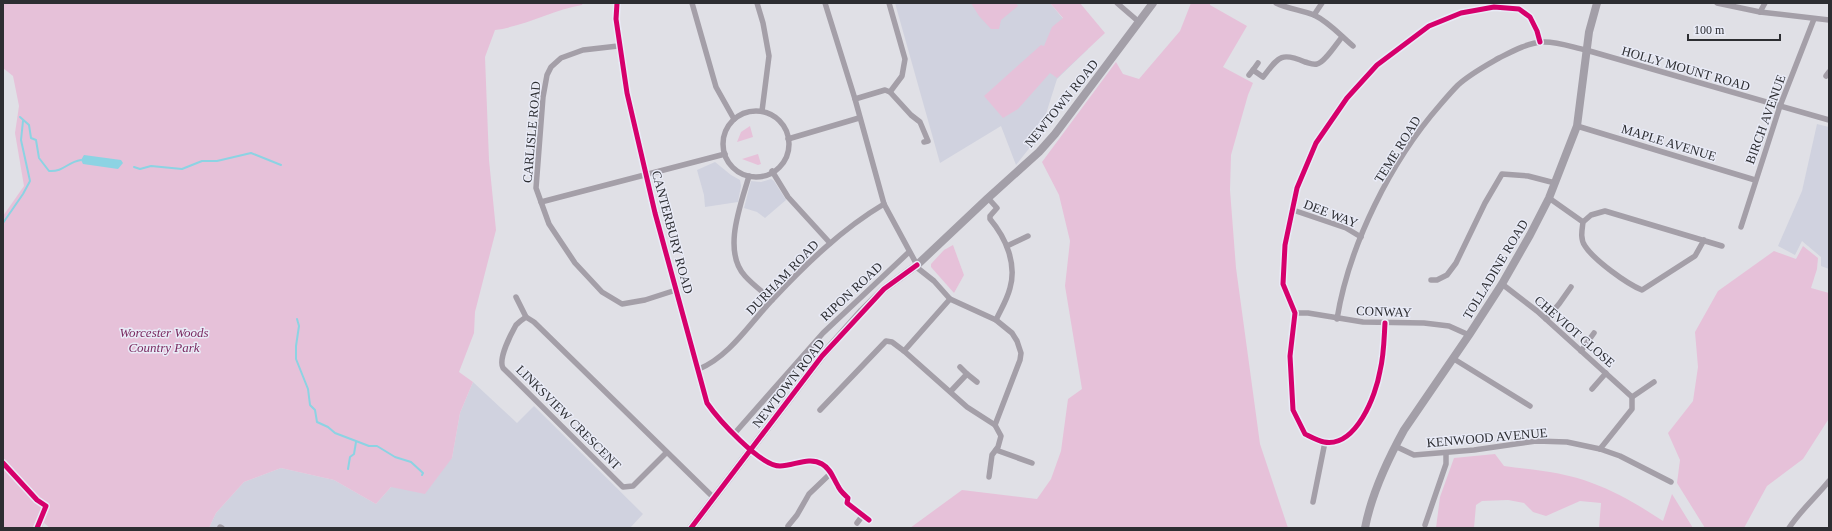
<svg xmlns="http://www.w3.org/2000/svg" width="1832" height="531" viewBox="0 0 1832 531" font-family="Georgia,serif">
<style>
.built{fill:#d0d2df}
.green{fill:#e6c1d9}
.water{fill:#8cd3e3}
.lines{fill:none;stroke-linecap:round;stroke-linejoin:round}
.stream{stroke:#8cd3e3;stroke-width:2}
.street{stroke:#a49fa8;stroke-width:5.5}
.secondary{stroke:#a39fa8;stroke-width:8}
.cycleway-casing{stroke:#e9ebf7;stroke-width:8}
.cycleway{stroke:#d6006c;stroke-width:5}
.labels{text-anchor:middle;stroke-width:3;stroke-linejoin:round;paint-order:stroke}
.street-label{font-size:13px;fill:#2d2e32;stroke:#e9ebf7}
.park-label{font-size:13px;font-style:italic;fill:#7a2a60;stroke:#e9ebf7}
</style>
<rect width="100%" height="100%" fill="#e0e0e6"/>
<g class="built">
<polygon points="895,3 1050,3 1088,49 1057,79 1039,136 1016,165 1001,126 940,163"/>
<polygon points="1817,124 1829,127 1829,269 1821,266 1821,257 1802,241 1795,255 1778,246 1802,191"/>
<polygon points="715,162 731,175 740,180 741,186 738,202 705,207 704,195 697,170"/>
<polygon points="771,179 774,181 786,200 765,218 757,212 744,208 751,181 761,182"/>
<polygon points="473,382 517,423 534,406 643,514 630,528 209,528 216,513 244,482 281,468 334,480 376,504 391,487 452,458 460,413"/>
</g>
<g class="green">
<path d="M 3,3 L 583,3 L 582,5 C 552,10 526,26 495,30 L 485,57 L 489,160 L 496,230 L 475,312 L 474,333 L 459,372 L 473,382 L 460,413 L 452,458 L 425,494 L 391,487 L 376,504 L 334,480 L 281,468 L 244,482 L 216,513 L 209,528 L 50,528 L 44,523 L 42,528 L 3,528 L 3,216 L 24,186 L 15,133 L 19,106 L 13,76 L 3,68 Z"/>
<polygon points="971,3 1016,3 1018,6 1001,20 999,29 991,29 979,16"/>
<polygon points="1050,3 1080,3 1105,33 1057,78 1050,73 1018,109 1003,118 984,96 1041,45 1044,46 1052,27 1063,18"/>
<polygon points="1191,3 1210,3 1210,5 1247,26 1223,67 1253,83 1248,95 1231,155 1230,190 1236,268 1260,444 1288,528 910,528 962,490 1037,499 1051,479 1061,451 1068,399 1082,389 1065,286 1070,241 1059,195 1042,162 1116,62 1123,74 1139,79 1180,31"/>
<polygon points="750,126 753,137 737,142 741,132"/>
<polygon points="758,154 761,164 758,165 742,159"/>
<polygon points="953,245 964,275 954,293 931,267 931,264 944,250"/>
<polygon points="1803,246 1818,258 1817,269 1811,288 1829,293 1828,420 1803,459 1767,486 1744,528 1705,528 1677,483 1680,460 1668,433 1693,401 1698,367 1695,332 1718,291 1774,251 1796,259"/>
<path d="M 1495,454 L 1504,466 C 1533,470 1564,472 1592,483 C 1617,492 1640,506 1663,521 L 1672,494 L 1693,528 L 1599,528 L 1601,503 L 1580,501 L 1546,516 L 1533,512 L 1524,503 L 1508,500 L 1482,501 L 1476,505 L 1474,528 L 1436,528 L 1440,497 L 1454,458 Z"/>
</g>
<polygon class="water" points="84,155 121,160 123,163 118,169 83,164 81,160"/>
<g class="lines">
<g class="stream">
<path d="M 20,117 L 29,125 L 31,138 L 36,140 L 39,158 L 49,171 C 64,172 67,162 81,160"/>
<polyline points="134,167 140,169 151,166 182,169 202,161 217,161 251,153 281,165"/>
<polyline points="3,223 23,194 30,181 21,140 23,121"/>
<polyline points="297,319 299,326 296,346 296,359 308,389 310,405 315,410 317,422 328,427 335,433 369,446 377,446 395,457 411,462 423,473 422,475"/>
<polyline points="348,469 350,457 354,454 356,442"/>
</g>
<g class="street">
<path d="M 617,3 L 616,19 L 627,93 L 655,213 L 707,403 C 718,419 760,466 780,466 C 794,466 809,456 822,464 C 831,469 833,478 838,486 C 840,491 844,494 848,498 L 847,503 L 869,520"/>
<polyline points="692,3 716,87 734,119"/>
<polyline points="757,3 763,23 769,56 762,111"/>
<polyline points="825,3 855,99 884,204 917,265"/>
<polyline points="1117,3 1139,22"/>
<path d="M 1276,3 C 1288,9 1302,10 1314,15 C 1329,22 1341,36 1353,46"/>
<polyline points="1717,3 1760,12 1829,20"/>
<polyline points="1760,12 1765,3"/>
<polyline points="1314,15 1322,3"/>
<polyline points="618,46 583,50 561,58 551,67 547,75 543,97 536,188 549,224 575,263 602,292 622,304 645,300 676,290"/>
<path d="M 1258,63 L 1253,70 L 1263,77 C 1278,58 1280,51 1305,62 C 1309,63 1313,65 1317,64 C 1324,63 1337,43 1342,37"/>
<polyline points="1249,75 1253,70"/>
<polyline points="1826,76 1829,72"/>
<polyline points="890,92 911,115 920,122 928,141 924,142"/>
<polyline points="855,99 885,90 890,92 902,76 905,59 889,3"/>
<circle cx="756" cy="144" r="33"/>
<polyline points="1577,126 1755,180"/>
<polyline points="788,139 859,118"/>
<polyline points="772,171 788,197 830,243"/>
<path d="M 749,176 C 741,204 722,251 745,276 C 753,285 763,292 772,300"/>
<path d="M 988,198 L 997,208 L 990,216 L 990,219 C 1006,238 1017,264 1010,288 C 1007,300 1001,309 996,320"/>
<polyline points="1549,198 1583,222"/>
<polyline points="541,202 725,154"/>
<polyline points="1293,210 1346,228 1361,237"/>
<polyline points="1741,227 1780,106 1814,19"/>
<path d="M 1704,240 L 1695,256 L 1642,290 C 1627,284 1594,260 1585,246 C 1580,239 1582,230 1583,222 L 1591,215 L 1605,211 L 1722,246"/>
<polyline points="1007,246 1028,236"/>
<polyline points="915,266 934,281 950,299 996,320 1012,333 1017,341 1021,353 1020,360 995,425 1001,436 998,447 992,455 989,477"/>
<polyline points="1431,280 1437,280 1447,275 1456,263 1485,203 1502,174 1528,176 1555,183"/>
<polyline points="1502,284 1537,311 1632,397 1632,409 1600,449"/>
<polyline points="516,297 526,317"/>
<polyline points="950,299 904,351 967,407 995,425"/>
<polyline points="1295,313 1308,313 1363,322 1424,323 1449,326 1469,335"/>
<path d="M 1337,319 C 1349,245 1391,161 1440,105 C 1446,98 1452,91 1458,85 C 1470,74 1485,66 1499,58 C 1511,52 1527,43 1542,42 C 1556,41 1572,47 1586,50 L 1829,120"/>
<polyline points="1546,319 1559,304 1571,287"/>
<path d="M 1385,323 C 1384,339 1384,355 1380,371 C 1376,395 1356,448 1324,442 C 1318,441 1311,437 1305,434 L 1293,410 L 1290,356 L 1295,313 L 1283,284 L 1285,245 L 1297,188 L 1316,143 L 1347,98 L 1377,65 L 1429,26 L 1461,13 L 1494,7 L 1519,9 L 1530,17 L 1537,31 L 1540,42"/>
<polyline points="1581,351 1594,333"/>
<polyline points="1454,359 1530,406"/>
<path d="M 699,369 C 730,356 750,323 773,299 C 807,263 842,229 884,204"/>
<polyline points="967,374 977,382"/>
<polyline points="1592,389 1606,373"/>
<polyline points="951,391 967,374 960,367"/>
<polyline points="1632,397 1654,382"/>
<polyline points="820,410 886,341 892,342 904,351"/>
<polyline points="734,434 823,333 909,252"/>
<polyline points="1395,446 1414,455 1474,450 1536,441 1567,442 1600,449 1620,456 1671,482"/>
<polyline points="996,450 1032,463"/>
<path d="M 667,452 L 633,486 L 623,487 L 503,368 C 498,359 511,334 516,325 C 519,322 523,319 526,317 L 534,322 L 714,498"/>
<polyline points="1313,502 1325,442"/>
<polyline points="857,523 863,515"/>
<polyline points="1425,525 1446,464 1446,453"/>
<polyline points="788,526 797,515 809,494 831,473"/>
<polyline points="220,527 222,528"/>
<path d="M 1789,528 C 1800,511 1816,497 1829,481"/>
</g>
<g class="secondary">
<polyline points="691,528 822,356 862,311 884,289 917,265 988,198 1039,152 1055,134 1153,3"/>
<path d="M 1365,528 C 1371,496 1388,459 1404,430 L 1469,335 L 1502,284 L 1530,235 L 1549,198 L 1577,126 L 1589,32 L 1597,3"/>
</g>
<defs>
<g id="cycleway">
<path d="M 617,3 L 616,19 L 627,93 L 655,213 L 707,403 C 718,419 760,466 780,466 C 794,466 809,456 822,464 C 831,469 833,478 838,486 C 840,491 844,494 848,498 L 847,503 L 869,520"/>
<path d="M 1385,323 C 1384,339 1384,355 1380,371 C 1376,395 1356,448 1324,442 C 1318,441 1311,437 1305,434 L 1293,410 L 1290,356 L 1295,313 L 1283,284 L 1285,245 L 1297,188 L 1316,143 L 1347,98 L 1377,65 L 1429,26 L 1461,13 L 1494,7 L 1519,9 L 1530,17 L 1537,31 L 1540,42"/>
<polyline points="3,463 37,500 46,506 37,528"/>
<polyline points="691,528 822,356 884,289 917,265"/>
</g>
</defs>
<use href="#cycleway" class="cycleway-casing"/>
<use href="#cycleway" class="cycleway"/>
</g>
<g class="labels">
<g class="street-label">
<text transform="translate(1686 68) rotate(16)" y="5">HOLLY MOUNT ROAD</text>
<text transform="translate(1061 103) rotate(-51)" y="5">NEWTOWN ROAD</text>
<text transform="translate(1765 119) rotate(-70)" y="5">BIRCH AVENUE</text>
<text transform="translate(531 132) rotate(-85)" y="5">CARLISLE ROAD</text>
<text transform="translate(1669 142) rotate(17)" y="5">MAPLE AVENUE</text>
<text transform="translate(1397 149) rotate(-58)" y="5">TEME ROAD</text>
<text transform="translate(1331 213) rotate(21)" y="5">DEE WAY</text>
<text transform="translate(673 232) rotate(75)" y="5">CANTERBURY ROAD</text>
<text transform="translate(1495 269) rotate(-59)" y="5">TOLLADINE ROAD</text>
<text transform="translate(782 277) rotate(-46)" y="5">DURHAM ROAD</text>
<text transform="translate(851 291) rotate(-43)" y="5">RIPON ROAD</text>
<text transform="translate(1384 311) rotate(2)" y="5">CONWAY</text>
<text transform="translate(1575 331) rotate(41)" y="5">CHEVIOT CLOSE</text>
<text transform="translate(788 383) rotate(-52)" y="5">NEWTOWN ROAD</text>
<text transform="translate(569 417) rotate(45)" y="5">LINKSVIEW CRESCENT</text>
<text transform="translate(1487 437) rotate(-5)" y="5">KENWOOD AVENUE</text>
</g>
<g class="park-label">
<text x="164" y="337">Worcester Woods<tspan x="164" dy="15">Country Park</tspan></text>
</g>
</g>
<rect width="1832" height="531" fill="none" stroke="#2d2e32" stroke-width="8"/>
<path d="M1688 34v6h92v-6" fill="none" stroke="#2d2e32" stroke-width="2"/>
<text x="1694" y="34" font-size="12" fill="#2d2e32" stroke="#e9ebf7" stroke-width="3" paint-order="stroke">100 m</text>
</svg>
